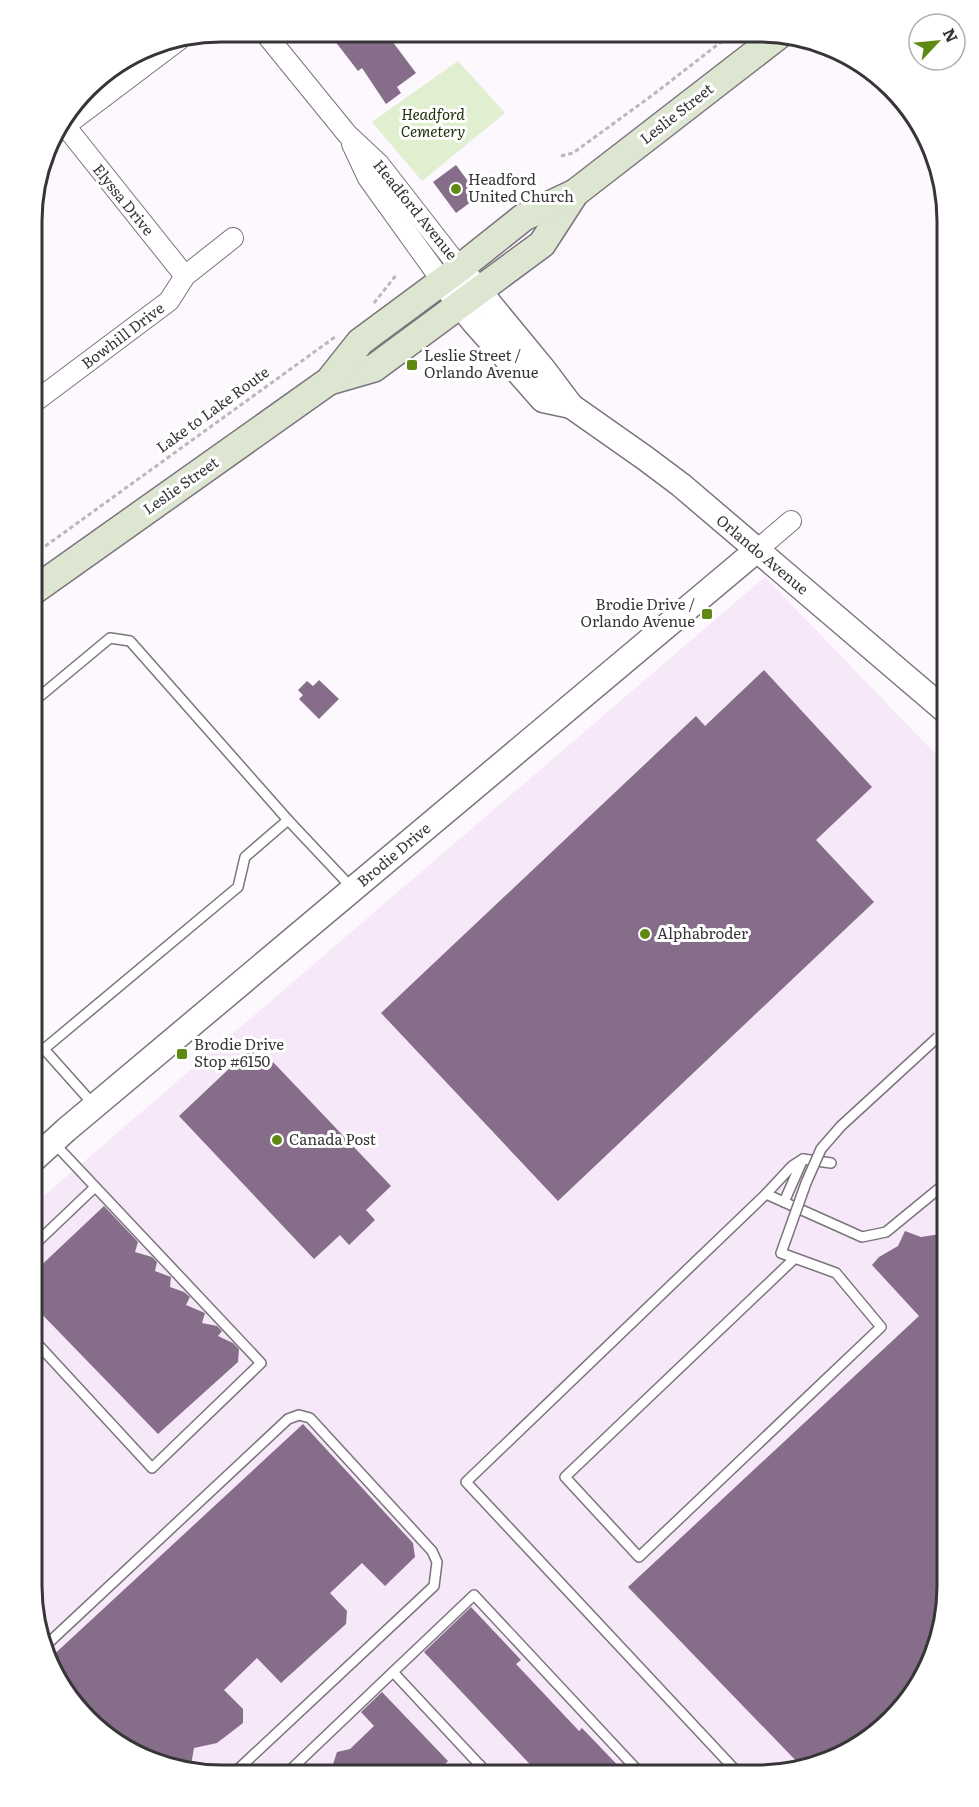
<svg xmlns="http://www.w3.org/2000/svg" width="979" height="1807" viewBox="0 0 979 1807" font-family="Literata,serif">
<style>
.built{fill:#f6e8f8}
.green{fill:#e0efd0}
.building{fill:#866d8a}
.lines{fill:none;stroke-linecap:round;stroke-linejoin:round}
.service-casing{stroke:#7b747c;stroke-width:12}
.minor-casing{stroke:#7b747c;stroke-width:22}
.tertiary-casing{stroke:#7b747c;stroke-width:27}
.secondary-casing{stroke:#7b747c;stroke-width:30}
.path{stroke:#bcb7bd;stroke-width:3;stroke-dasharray:4.5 3;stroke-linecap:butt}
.service{stroke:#fff;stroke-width:9}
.minor{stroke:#fff;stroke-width:20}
.tertiary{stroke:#fff;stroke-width:24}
.secondary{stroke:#dce6d0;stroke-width:27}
.service-bridge-casing{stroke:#7b747c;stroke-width:12;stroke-linecap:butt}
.service-bridge{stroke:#fff;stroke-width:9}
.poi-dot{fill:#608914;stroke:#fff;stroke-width:2}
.labels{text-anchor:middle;stroke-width:6;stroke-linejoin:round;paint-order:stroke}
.street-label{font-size:15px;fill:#383539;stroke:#fff}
.park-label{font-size:15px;font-style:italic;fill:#223208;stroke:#fff}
.poi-label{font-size:15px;fill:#383539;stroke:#fff;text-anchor:start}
.rim{fill:none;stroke:#383539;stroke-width:3}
</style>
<rect width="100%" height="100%" fill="#fdf7fe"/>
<polygon class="built" points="765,577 947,766 947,1599 933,1658 908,1702 873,1737 819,1765 758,1775 196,1774 105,1736 64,1692 42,1647 32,1586 32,1206"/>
<polygon class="green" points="458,61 505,113 422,181 372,122"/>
<g class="building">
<polygon points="328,32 386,33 416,73 397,87 401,93 386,104 362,68 358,71"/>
<polygon points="456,165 479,196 456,213 433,182"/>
<polygon points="764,670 872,787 816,840 874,902 558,1201 381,1013 696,716 705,726"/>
<polygon points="319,680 339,699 319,719 299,699 303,695 298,690 307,681 313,686"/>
<polygon points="250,1049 267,1068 273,1062 391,1186 366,1210 375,1220 349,1245 340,1235 314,1259 179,1116"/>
<polygon points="104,1206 138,1242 135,1252 152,1257 157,1262 155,1271 171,1277 170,1287 184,1292 190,1297 186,1305 205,1313 202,1323 217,1326 222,1331 218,1336 233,1343 239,1349 238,1362 158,1434 32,1304 32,1274"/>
<polygon points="905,1231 921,1237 947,1233 947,1599 933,1658 908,1702 873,1737 819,1765 803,1768 628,1587 919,1316 872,1265 879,1257 898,1246"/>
<polygon points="303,1424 413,1543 415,1557 385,1586 362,1563 330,1593 347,1611 346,1624 281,1683 257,1658 224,1690 243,1709 243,1723 217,1743 194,1748 190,1771 105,1736 64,1692 48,1660"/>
<polygon points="471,1607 521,1660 516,1664 579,1731 582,1728 627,1775 540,1775 424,1652"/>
<polygon points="382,1692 448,1761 434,1775 322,1774 333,1764 337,1752 350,1749 374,1726 361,1712"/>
</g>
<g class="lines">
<defs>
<g id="service">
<polyline points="33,702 110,638 130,641 288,820 353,889"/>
<polyline points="93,1104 44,1049 238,887 245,857 288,820"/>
<polyline points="766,1194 792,1166 803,1159 831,1163"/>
<polyline points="784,1202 803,1159"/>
<polyline points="785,1242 781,1253 836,1273 881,1327 639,1557 565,1477 795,1258"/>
<polyline points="32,1247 95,1187"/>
<polyline points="32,1338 152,1468 261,1363 53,1142"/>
<polyline points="42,1649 288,1419 299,1415 310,1418 432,1551 437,1562 434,1586 233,1774"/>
<polyline points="393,1672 474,1595 642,1775"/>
<polyline points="286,1774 393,1672 489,1775"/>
<polyline points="471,1775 480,1765"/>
<polyline points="740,1775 466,1482 766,1194 862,1237 886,1232 947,1182"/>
</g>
<g id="minor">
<polyline points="264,32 347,134 379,164 460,268"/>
<polyline points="62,122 185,276"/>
<polyline points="53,135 179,40"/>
<polyline points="352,144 368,178 442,281"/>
<polyline points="33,403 169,301 185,276 233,238"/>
<polyline points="757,550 791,521"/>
</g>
<g id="tertiary">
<polyline points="460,268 544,370 571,406 645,458 681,485 947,712"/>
<polyline points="448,289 473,321 543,400 571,406"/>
<polyline points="32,1161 66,1130 757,550"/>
</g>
<g id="secondary">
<polyline points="329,381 374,368 542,244 575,193"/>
<polyline points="33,591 329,381 360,342 460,268 524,217 575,193 779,35"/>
</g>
</defs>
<use href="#service" class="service-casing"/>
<use href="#minor" class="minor-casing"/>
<use href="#tertiary" class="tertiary-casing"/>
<use href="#secondary" class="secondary-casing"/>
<g class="path">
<polyline points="561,156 573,153 654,94 730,35"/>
<polyline points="374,303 397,274"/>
<polyline points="33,555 335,337"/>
</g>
<use href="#service" class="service"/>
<use href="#minor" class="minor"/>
<use href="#tertiary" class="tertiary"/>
<use href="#secondary" class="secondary"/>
<defs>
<polyline id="service-bridge" points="785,1242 806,1183 821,1149 841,1126 938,1037"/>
</defs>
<use href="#service-bridge" class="service-bridge-casing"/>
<use href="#service-bridge" class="service-bridge"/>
</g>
<g class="poi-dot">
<circle cx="456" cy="189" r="6"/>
<rect x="406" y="359" width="12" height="12" rx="3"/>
<rect x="701" y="608" width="12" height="12" rx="3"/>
<circle cx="645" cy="934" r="6"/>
<rect x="176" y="1048" width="12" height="12" rx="3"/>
<circle cx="277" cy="1140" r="6"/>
</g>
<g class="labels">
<g class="street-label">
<text transform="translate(677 114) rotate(-38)" y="5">Leslie Street</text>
<text transform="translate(123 200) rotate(51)" y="5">Elyssa Drive</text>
<text transform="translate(415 210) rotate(51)" y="5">Headford Avenue</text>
<text transform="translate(123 336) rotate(-37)" y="5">Bowhill Drive</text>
<text transform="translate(213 410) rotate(-36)" y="5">Lake to Lake Route</text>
<text transform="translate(181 486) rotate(-35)" y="5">Leslie Street</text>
<text transform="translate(762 555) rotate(40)" y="5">Orlando Avenue</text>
<text transform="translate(394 855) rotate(-40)" y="5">Brodie Drive</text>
</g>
<g class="park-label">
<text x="433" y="120">Headford<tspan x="433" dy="17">Cemetery</tspan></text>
</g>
<g class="poi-label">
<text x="468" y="185">Headford<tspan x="468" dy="17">United Church</tspan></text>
<text x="424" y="361">Leslie Street /<tspan x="424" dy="17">Orlando Avenue</tspan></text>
<text x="695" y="610" text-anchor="end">Brodie Drive /<tspan x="695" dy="17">Orlando Avenue</tspan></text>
<text x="657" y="939">Alphabroder</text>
<text x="194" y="1050">Brodie Drive<tspan x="194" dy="17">Stop #6150</tspan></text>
<text x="289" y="1145">Canada Post</text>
</g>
</g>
<path d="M0 0H979V1807H0ZM221 42H758A179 179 0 0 1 937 221V1586A179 179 0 0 1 758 1765H221A179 179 0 0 1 42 1586V221A179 179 0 0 1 221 42Z" fill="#fff" fill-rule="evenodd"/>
<path class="rim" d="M221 42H758A179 179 0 0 1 937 221V1586A179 179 0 0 1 758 1765H221A179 179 0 0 1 42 1586V221A179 179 0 0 1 221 42Z"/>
<g transform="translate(937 42) rotate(64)"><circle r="28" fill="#ffffff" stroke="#afaeb0" stroke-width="1.5"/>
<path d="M0-4.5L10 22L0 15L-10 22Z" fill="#608914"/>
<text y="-9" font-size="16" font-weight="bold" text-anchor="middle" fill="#383539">N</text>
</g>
</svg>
